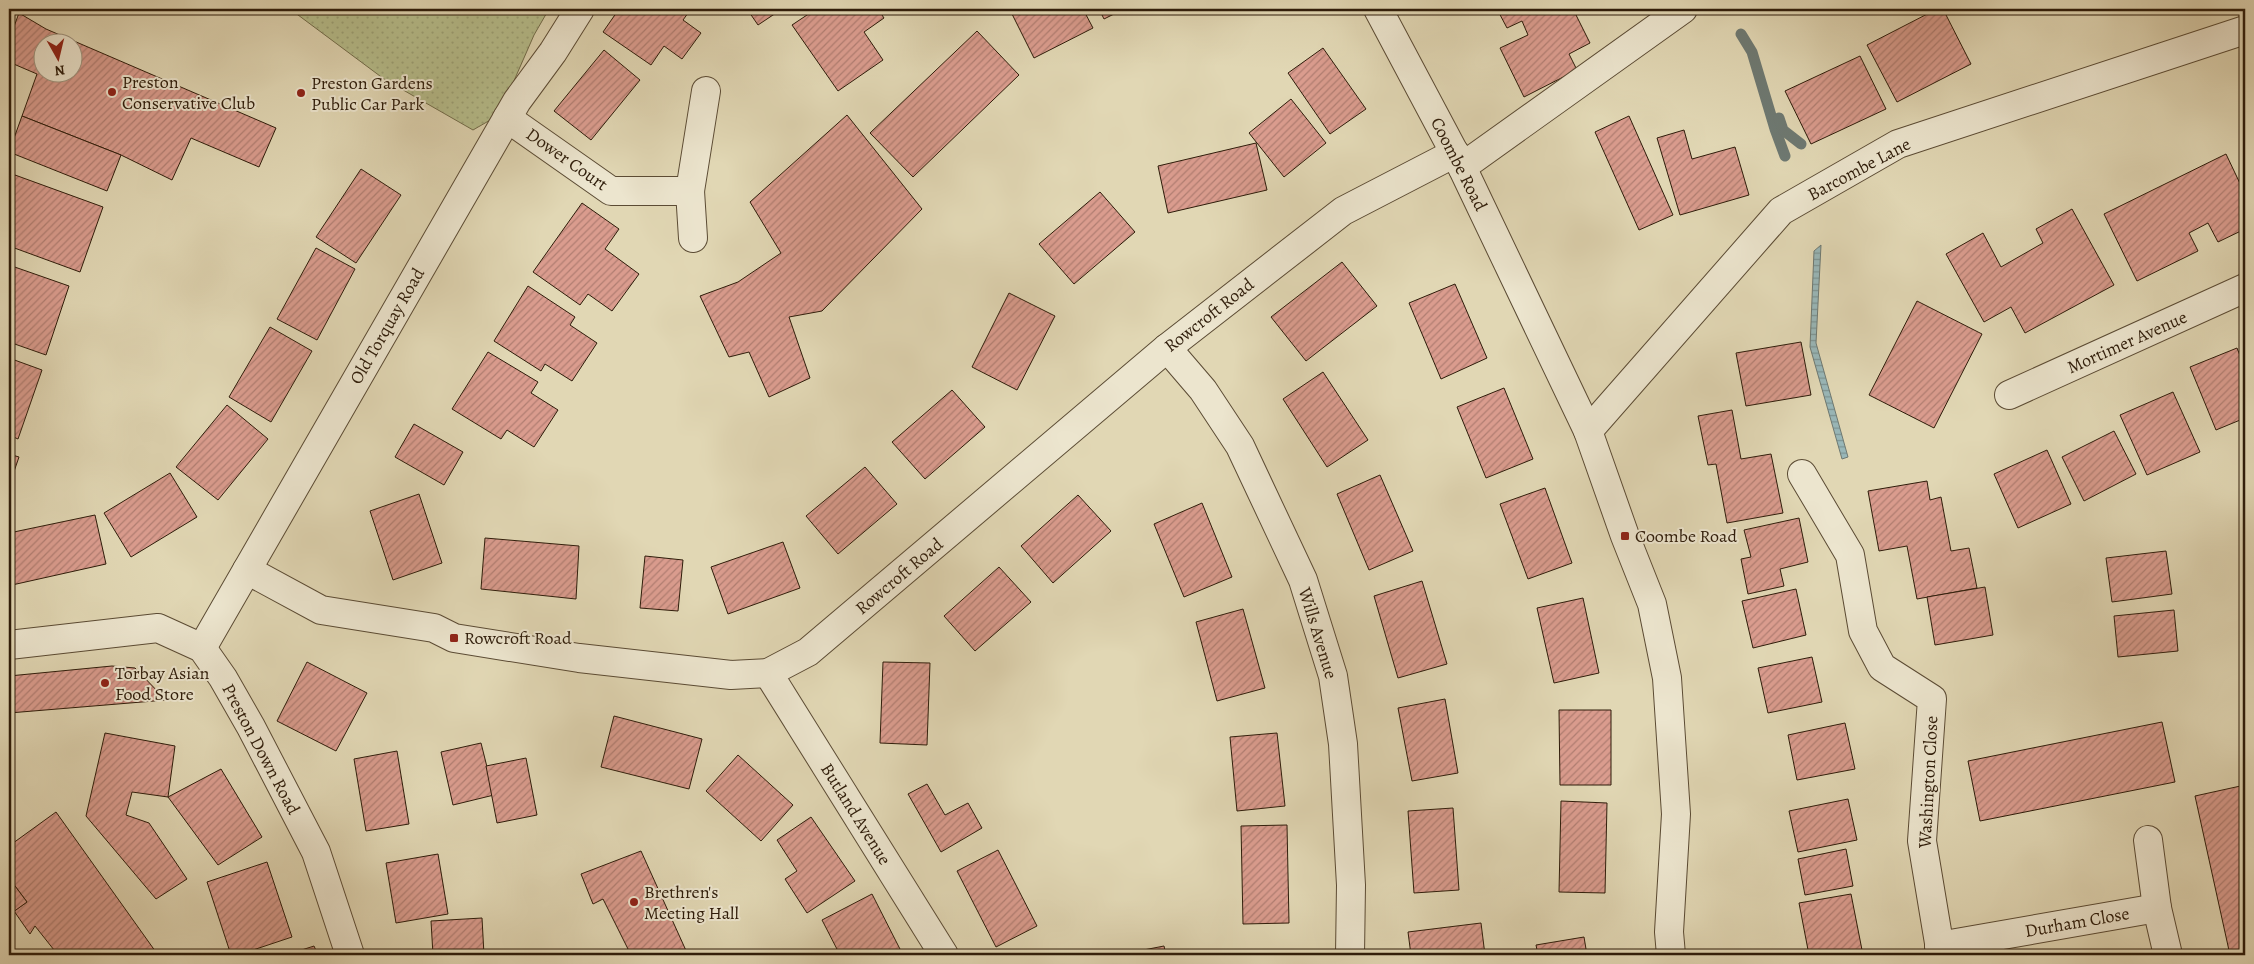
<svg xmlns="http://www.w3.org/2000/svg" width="2254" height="964" viewBox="0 0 2254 964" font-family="Alegreya,serif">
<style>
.park{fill:url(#park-dots);stroke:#726c4a}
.water{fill:url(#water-rules);stroke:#6e7972}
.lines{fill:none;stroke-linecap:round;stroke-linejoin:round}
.stream{stroke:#6e7972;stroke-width:11}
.building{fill:url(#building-hatch);stroke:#2e1c0a;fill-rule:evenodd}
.minor-casing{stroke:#5b4b34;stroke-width:30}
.minor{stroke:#ece5ce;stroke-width:28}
.poi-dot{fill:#8f2418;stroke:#ece5ce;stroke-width:2}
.labels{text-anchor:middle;stroke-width:4;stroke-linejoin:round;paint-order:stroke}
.poi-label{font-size:18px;fill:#2e1c0a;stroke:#ece5ce;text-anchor:start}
.street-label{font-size:18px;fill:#2e1c0a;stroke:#ece5ce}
</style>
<defs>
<pattern id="park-dots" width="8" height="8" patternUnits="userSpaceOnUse" patternTransform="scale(1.25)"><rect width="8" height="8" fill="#b6bd8b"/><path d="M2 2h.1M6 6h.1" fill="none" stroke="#9da277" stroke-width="1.8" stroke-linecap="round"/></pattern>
<pattern id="water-rules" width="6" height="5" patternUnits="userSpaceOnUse" patternTransform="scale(1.25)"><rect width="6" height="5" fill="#99b7b8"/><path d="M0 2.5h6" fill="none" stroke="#7d9494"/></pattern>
<pattern id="building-hatch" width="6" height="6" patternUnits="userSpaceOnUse" patternTransform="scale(1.25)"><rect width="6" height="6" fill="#da9c8e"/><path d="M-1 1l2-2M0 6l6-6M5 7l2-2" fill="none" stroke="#b17e72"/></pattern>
</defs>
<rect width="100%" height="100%" fill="#e1d7b4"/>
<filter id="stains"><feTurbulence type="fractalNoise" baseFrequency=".004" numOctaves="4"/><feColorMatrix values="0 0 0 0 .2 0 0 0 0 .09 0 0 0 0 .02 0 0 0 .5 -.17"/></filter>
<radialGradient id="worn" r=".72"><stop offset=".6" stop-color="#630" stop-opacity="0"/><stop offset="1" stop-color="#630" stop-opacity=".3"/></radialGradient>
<polygon class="park" points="290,9 549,9 534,35 506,99 492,119 473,130 384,79"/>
<polygon class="water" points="1821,245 1816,343 1848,457 1842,459 1810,347 1814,251"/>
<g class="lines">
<g class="stream">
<polyline points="1741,34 1752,52 1775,129 1785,156"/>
<polyline points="1779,118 1783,130 1801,144"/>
</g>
</g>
<g class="building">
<polygon points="619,9 691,9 683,20 701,33 682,59 664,46 651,65 603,32"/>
<polygon points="747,9 782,9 758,25"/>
<polygon points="816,9 878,9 884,18 864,32 883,60 838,91 792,25"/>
<polygon points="1023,9 1083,9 1093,28 1034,58 1012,14"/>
<polygon points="1099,9 1124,9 1104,19"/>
<polygon points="1497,9 1573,9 1590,43 1569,54 1577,70 1524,97 1500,48 1528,35 1522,21 1507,28"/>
<polygon points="1937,9 1943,9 1971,64 1897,102 1867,45"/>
<path d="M 19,13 L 46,29 L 276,128 L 259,167 L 191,138 L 172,180 L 121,155 L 22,116 L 37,74 L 9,62 L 9,40 ZM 42,42 L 72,42 L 72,72 L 42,72 Z"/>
<polygon points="977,31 1019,75 913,177 870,133"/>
<polygon points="1323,48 1366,109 1330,134 1288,73"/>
<polygon points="604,50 640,80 591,140 554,111"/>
<polygon points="1860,56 1886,109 1811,144 1785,91"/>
<polygon points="1291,99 1326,143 1284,177 1249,133"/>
<polygon points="847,115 922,209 822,311 789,317 810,378 769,397 749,352 729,357 700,296 738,282 781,253 750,202"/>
<polygon points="22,116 121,155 107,191 9,152"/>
<polygon points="1629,116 1673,215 1639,230 1595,132"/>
<polygon points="1684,130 1692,159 1735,147 1749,195 1680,215 1657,138"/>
<polygon points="1256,143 1267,190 1168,213 1158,166"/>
<polygon points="2226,154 2245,194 2245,229 2218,242 2208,223 2189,233 2198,251 2137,281 2104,214"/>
<polygon points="361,169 401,195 356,263 316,237"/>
<polygon points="15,175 103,207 80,272 9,246 9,193"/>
<polygon points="1100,192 1135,232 1074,284 1039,244"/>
<polygon points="582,203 619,229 605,249 639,274 612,311 588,294 580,305 533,272"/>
<polygon points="2072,209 2114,285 2025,333 2011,307 1984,322 1946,254 1983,233 2001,267 2043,243 2036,229"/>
<polygon points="316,248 355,269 317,340 277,319"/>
<polygon points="1342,262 1377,306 1306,361 1271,317"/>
<polygon points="9,265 69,286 46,355 9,342"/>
<polygon points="1455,284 1487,358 1441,379 1409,303"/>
<polygon points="528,286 575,317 570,325 597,343 572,381 545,364 541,371 494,341"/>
<polygon points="1009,293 1055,316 1017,390 972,367"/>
<polygon points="1917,301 1982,334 1934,428 1869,395"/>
<polygon points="270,327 312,351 271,422 229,397"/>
<polygon points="1801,342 1811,395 1746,406 1736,353"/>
<polygon points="2237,348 2245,368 2245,418 2216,430 2190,367"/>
<polygon points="488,352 538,382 531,393 558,410 534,447 507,430 501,439 452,409"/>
<polygon points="9,358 42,370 18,439 9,435"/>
<polygon points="1323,372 1368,440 1327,467 1283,399"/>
<polygon points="1504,388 1533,459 1486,478 1457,407"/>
<polygon points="952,390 985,427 925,479 892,442"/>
<polygon points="2173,392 2200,452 2147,475 2120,415"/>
<polygon points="227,405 268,439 218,500 176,467"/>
<polygon points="1732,410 1741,459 1771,454 1783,513 1727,523 1716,464 1708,465 1698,416"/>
<polygon points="414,424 463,452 444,485 395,457"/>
<polygon points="2114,431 2136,474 2084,501 2062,457"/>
<polygon points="2047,450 2071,504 2018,528 1994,474"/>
<polygon points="9,454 19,457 9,486"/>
<polygon points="865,467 897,504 838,554 806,516"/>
<polygon points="170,473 197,517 131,557 104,513"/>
<polygon points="1380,475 1413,551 1369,570 1337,494"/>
<polygon points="1927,481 1930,500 1941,497 1951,551 1969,548 1977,588 1917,599 1907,546 1879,551 1868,491"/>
<polygon points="1545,488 1572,563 1528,579 1500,504"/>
<polygon points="419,494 442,563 393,580 370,511"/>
<polygon points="1078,495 1111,531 1053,583 1021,546"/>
<polygon points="1202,503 1232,577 1184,597 1154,524"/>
<polygon points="95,515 106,564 12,585 9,571 9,533"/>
<polygon points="1799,518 1808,562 1780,569 1784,586 1748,594 1741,559 1751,557 1744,530"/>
<polygon points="485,538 579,546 576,599 481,589"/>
<polygon points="783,542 800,588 728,614 711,567"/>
<polygon points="2166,551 2172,594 2112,602 2106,558"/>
<polygon points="645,556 683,560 678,611 640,608"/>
<polygon points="999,567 1031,602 975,651 944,616"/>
<polygon points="1422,581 1447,664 1398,678 1374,596"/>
<polygon points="1985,587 1993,635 1935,645 1927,597"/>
<polygon points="1796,589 1806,635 1753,648 1742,601"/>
<polygon points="1583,598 1599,673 1554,683 1537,608"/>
<polygon points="1243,609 1265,688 1217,701 1196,622"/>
<polygon points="2174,610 2178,651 2118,657 2114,616"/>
<polygon points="1812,657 1822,702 1768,713 1758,668"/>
<polygon points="307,662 367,693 336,751 277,721"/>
<polygon points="883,662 930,663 927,745 880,743"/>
<polygon points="112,666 135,668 166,700 9,713 9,676"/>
<polygon points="1445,699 1458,773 1412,781 1398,708"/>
<polygon points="1559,710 1611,710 1611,785 1560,785"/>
<polygon points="614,716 702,739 689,789 601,767"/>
<polygon points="2162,722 2175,782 1980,821 1968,761"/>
<polygon points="1845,723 1855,769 1797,780 1788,735"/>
<polygon points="105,733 175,746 168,797 132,792 126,815 149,823 187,879 156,899 86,816"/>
<polygon points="1277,733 1285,806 1237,811 1230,737"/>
<polygon points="481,743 494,795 453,805 441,752"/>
<polygon points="397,751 409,824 366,831 354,759"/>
<polygon points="738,755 793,805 761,841 706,791"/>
<polygon points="526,758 537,815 497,823 486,766"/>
<polygon points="221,769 262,837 218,865 168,797"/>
<polygon points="927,784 945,815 968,803 982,828 941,852 908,794"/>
<polygon points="2245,785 2245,955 2230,955 2195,796"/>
<polygon points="1848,799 1857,840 1798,852 1789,811"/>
<polygon points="1561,801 1607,803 1605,893 1559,892"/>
<polygon points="1453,808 1459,890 1414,893 1408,811"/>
<polygon points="56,812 158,955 58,955 35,926 30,934 14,911 27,902 9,878 9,846"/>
<polygon points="811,817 855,881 807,913 785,879 797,871 777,840"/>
<polygon points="1287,825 1289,923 1243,924 1241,826"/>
<polygon points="1846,849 1853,886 1805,895 1798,859"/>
<polygon points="998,850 1037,926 996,947 957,871"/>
<polygon points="641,851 688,955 631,955 603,899 593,904 581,874"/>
<polygon points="438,854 448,914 396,923 386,863"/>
<polygon points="267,862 292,937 238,955 231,955 207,882"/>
<polygon points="9,878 27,902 9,915"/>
<polygon points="872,894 903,955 840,955 822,920"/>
<polygon points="1851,894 1863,955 1809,955 1799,903"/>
<polygon points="482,918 484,955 433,955 431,921"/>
<polygon points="1481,923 1485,955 1411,955 1408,932"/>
<polygon points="1584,937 1587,955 1538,955 1536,945"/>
<polygon points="314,946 318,955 286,955"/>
<polygon points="1164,946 1166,955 1124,955 1123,954"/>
</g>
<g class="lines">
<defs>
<g id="minor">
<polyline points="1378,9 1462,167 1588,431 1625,536 1652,604 1667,678 1676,814 1669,932 1671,955"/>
<polyline points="507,118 611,191 690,191 706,91"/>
<polyline points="1462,167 1683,9"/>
<polyline points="690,191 693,238"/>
<polyline points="1167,348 1203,390 1240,446 1303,580 1333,676 1343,744 1351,885 1350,955"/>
<polyline points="2009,395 2245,288"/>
<polyline points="1588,431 1781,211 1898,144 2245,30"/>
<polyline points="1802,474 1850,555 1863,631 1882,667 1932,699 1922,841 1941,955"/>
<polyline points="247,570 321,610 434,628 454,638 579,658 731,675 768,673 808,652 1167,348 1343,211 1455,153"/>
<polyline points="9,645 158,628 202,648 223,678 251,727 316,852 350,955"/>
<polyline points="202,648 517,101 553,52 580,9"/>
<polyline points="768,673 944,955"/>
<polyline points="2148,840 2157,908 2168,955"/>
<polyline points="1939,946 2157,908"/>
</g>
</defs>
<use href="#minor" class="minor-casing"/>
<use href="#minor" class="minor"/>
</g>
<g class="poi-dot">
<circle cx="112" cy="92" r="5"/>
<circle cx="301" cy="93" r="5"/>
<rect x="1620" y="531" width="10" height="10" rx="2.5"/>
<rect x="449" y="633" width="10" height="10" rx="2.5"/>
<circle cx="105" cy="683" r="5"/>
<circle cx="634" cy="902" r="5"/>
</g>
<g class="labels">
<g class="poi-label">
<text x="122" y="88">Preston<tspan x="122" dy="21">Conservative Club</tspan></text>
<text x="311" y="89">Preston Gardens<tspan x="311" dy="21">Public Car Park</tspan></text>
<text x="1635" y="542">Coombe Road</text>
<text x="464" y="644">Rowcroft Road</text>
<text x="115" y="679">Torbay Asian<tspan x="115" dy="21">Food Store</tspan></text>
<text x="644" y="898">Brethren's<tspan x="644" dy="21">Meeting Hall</tspan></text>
</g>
<g class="street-label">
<text transform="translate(567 159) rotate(35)" y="6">Dower Court</text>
<text transform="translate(1459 164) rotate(63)" y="6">Coombe Road</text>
<text transform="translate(1859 169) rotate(-28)" y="6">Barcombe Lane</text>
<text transform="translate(1209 315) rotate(-38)" y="6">Rowcroft Road</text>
<text transform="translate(387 326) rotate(-60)" y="6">Old Torquay Road</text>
<text transform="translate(2127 342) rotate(-24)" y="6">Mortimer Avenue</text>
<text transform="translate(899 576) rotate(-40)" y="6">Rowcroft Road</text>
<text transform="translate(1318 633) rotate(73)" y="6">Wills Avenue</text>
<text transform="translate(261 749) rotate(62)" y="6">Preston Down Road</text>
<text transform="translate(1928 782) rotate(-87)" y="6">Washington Close</text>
<text transform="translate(856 814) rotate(58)" y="6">Butland Avenue</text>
<text transform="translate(2077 922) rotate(-10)" y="6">Durham Close</text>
</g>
</g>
<rect width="2254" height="964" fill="none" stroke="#e1d7b4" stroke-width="30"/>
<rect x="10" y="10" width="2234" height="944" fill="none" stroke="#2e1c0a" stroke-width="2.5"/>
<rect x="15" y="15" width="2224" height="934" fill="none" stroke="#2e1c0a"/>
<g transform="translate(58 58) rotate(172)"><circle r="24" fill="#ece5ce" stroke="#a09580"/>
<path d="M0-4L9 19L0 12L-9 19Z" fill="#8f2418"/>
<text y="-8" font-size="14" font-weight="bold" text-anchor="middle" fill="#2e1c0a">N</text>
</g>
<rect width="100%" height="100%" filter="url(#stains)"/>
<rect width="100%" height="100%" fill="url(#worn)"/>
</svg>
